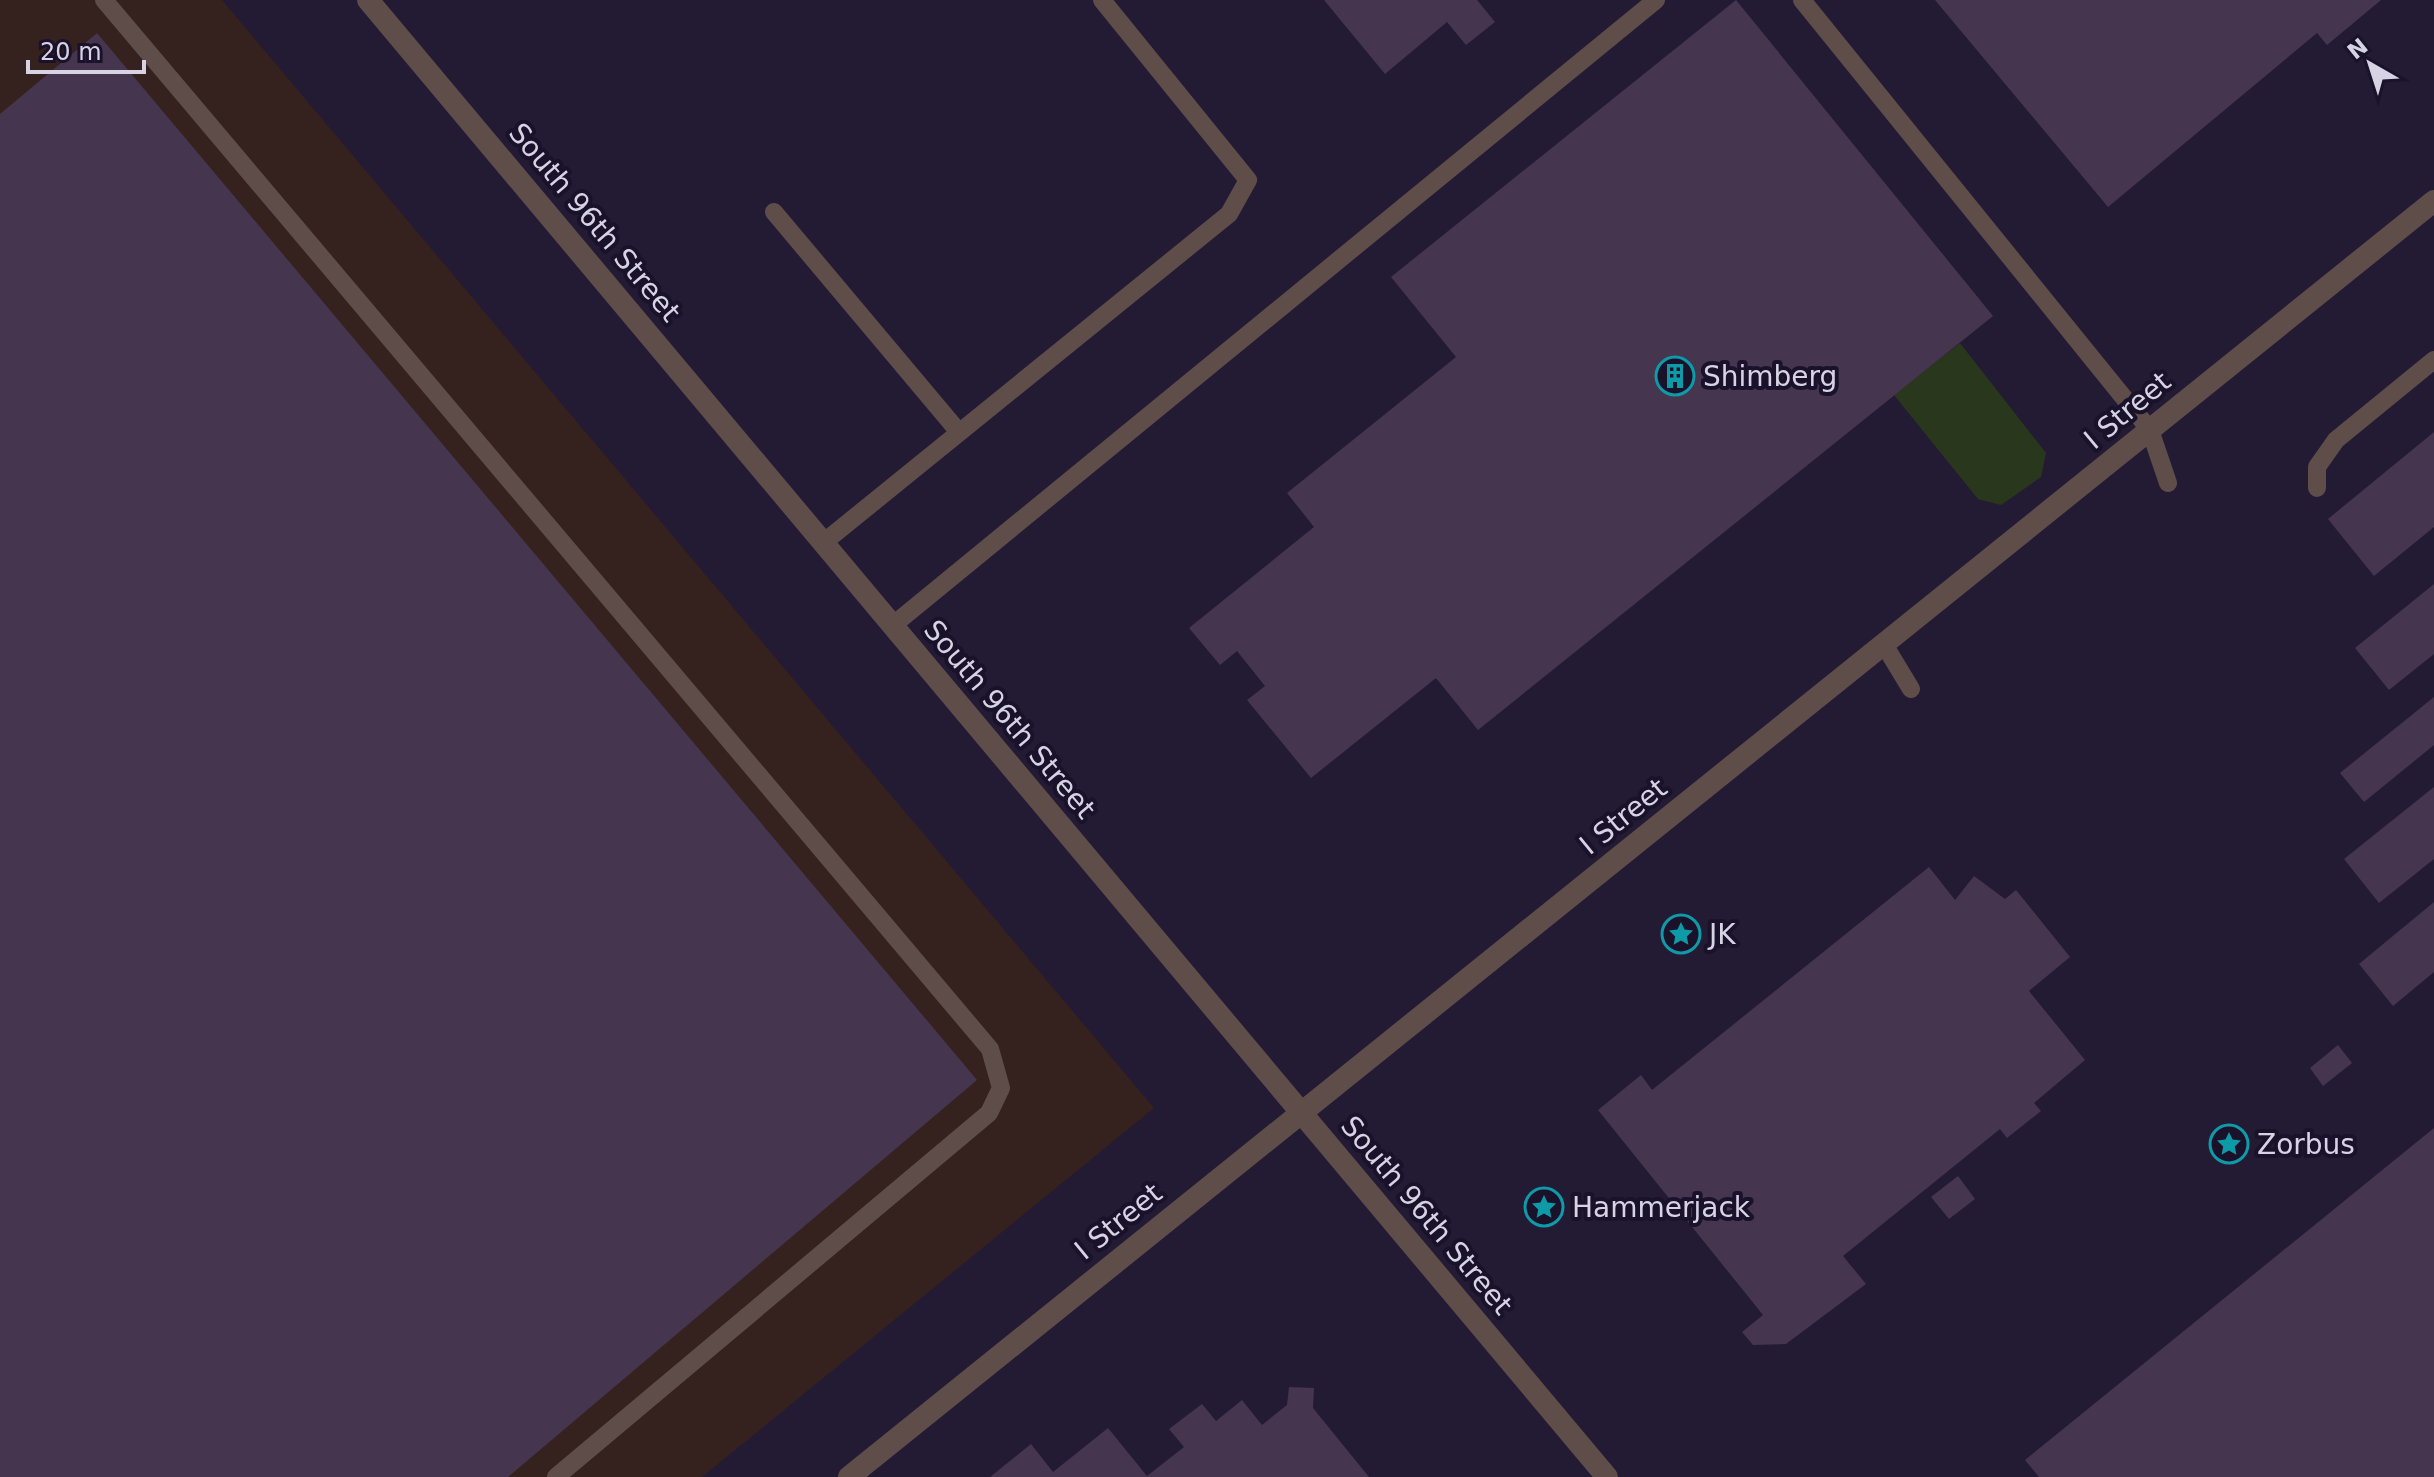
<svg xmlns="http://www.w3.org/2000/svg" width="2434" height="1477" viewBox="0 0 2434 1477" font-family="'DejaVu Sans',sans-serif">
<style>
.industrial{fill:#35221e}
.green{fill:#29371d}
.building{fill:#45354f}
.lines{fill:none;stroke-linecap:round;stroke-linejoin:round}
.service{stroke:#5f4d4a;stroke-width:18}
.minor{stroke:#5f4d4a;stroke-width:22}
.tertiary{stroke:#5f4d4a;stroke-width:22}
.labels{text-anchor:middle;stroke-width:8;stroke-linejoin:round;paint-order:stroke}
.street-label{font-size:28px;fill:#d7d3e4;stroke:#1a122a}
.poi-label{font-size:28px;fill:#d7d3e4;stroke:#1a122a;text-anchor:start}
</style>
<rect width="100%" height="100%" fill="#231b34"/>
<polygon class="industrial" points="0,0 222,0 1154,1108 702,1477 0,1477"/>
<polygon class="green" points="1960,343 2046,453 2041,477 2001,505 1978,499 1894,395"/>
<g class="building">
<polygon points="1324,0 1477,0 1495,22 1466,45 1447,22 1385,74"/>
<polygon points="1736,0 1993,316 1478,730 1436,678 1311,778 1247,700 1265,686 1237,651 1220,665 1189,628 1314,527 1287,493 1456,357 1391,277"/>
<polygon points="1935,0 2381,0 2327,45 2317,33 2108,207"/>
<polygon points="97,33 977,1080 508,1477 0,1477 0,114"/>
<polygon points="2434,432 2434,527 2374,576 2328,519"/>
<polygon points="2434,584 2434,654 2389,690 2355,648"/>
<polygon points="2434,697 2434,745 2364,802 2340,773"/>
<polygon points="2434,787 2434,859 2379,903 2344,859"/>
<polygon points="1929,867 1955,900 1974,876 2005,899 2016,890 2070,957 2029,991 2085,1060 2034,1103 2041,1111 2007,1138 2000,1129 1843,1256 1866,1284 1786,1344 1753,1345 1742,1332 1763,1315 1598,1110 1641,1075 1652,1090"/>
<polygon points="2434,902 2434,972 2393,1006 2359,964"/>
<polygon points="2338,1045 2352,1063 2323,1086 2310,1068"/>
<polygon points="2434,1128 2434,1477 2039,1477 2025,1460"/>
<polygon points="1958,1176 1975,1199 1949,1219 1931,1197"/>
<polygon points="1289,1387 1314,1388 1313,1408 1369,1477 990,1477 1031,1444 1053,1472 1108,1428 1147,1476 1184,1447 1169,1429 1202,1404 1216,1421 1242,1400 1262,1425 1287,1405"/>
</g>
<g class="lines">
<g class="service">
<polyline points="104,0 990,1049 1001,1088 989,1113 556,1477"/>
<polyline points="1802,0 2150,430 2168,483"/>
<polyline points="774,212 958,431"/>
<polyline points="2317,488 2317,467 2336,440 2434,360"/>
<polyline points="823,543 1229,214 1248,180 1102,0"/>
<polyline points="892,626 1656,0"/>
<polyline points="1885,646 1911,689"/>
</g>
<polyline class="minor" points="849,1477 2434,201"/>
<polyline class="tertiary" points="368,0 1607,1477"/>
</g>
<defs>
<symbol id="building-ring" viewBox="-11 -11 22 22"><circle r="9.5" fill="#1a122a" stroke="#0f9aa8" stroke-width="1.5"/><path d="M-4-6H4V6H1V3H-1V6H-4ZM-2.5-4.3h1.7v1.8h-1.7ZM.8-4.3h1.7v1.8H.8ZM-2.5-1h1.7V.8h-1.7ZM.8-1h1.7V.8H.8Z" fill="#0f9aa8"/></symbol>
<symbol id="sight-ring" viewBox="-11 -11 22 22"><circle r="9.5" fill="#1a122a" stroke="#0f9aa8" stroke-width="1.5"/><path d="M0-6L1.8-2.2L6-1.7L2.9 1.2L3.7 5.4L0 3.3L-3.7 5.4L-2.9 1.2L-6-1.7L-1.8-2.2Z" fill="#0f9aa8"/></symbol>
</defs>
<g fill-rule="evenodd">
<use href="#building-ring" x="1653" y="354" width="44" height="44"/>
<use href="#sight-ring" x="1659" y="912" width="44" height="44"/>
<use href="#sight-ring" x="2207" y="1122" width="44" height="44"/>
<use href="#sight-ring" x="1522" y="1185" width="44" height="44"/>
</g>
<g class="labels">
<g class="street-label">
<text transform="translate(595 222) rotate(50)" y="10">South 96th Street</text>
<text transform="translate(2127 410) rotate(-40)" y="10">I Street</text>
<text transform="translate(1010 719) rotate(50)" y="10">South 96th Street</text>
<text transform="translate(1623 816) rotate(-39)" y="10">I Street</text>
<text transform="translate(1427 1215) rotate(50)" y="10">South 96th Street</text>
<text transform="translate(1118 1221) rotate(-39)" y="10">I Street</text>
</g>
<g class="poi-label">
<text x="1703" y="386">Shimberg</text>
<text x="1709" y="944">JK</text>
<text x="2257" y="1154">Zorbus</text>
<text x="1572" y="1217">Hammerjack</text>
</g>
</g>
<g transform="translate(2370 64) rotate(321)" stroke="#1a122a" stroke-width="6" paint-order="stroke">
<path d="M0-6L14 30L0 20L-14 30Z" fill="#d7d3e4"/>
<text y="-12" font-size="22" font-weight="bold" text-anchor="middle" fill="#d7d3e4">N</text>
</g>
<path d="M28 60v12h116v-12" fill="none" stroke="#d7d3e4" stroke-width="4"/>
<text x="40" y="60" font-size="24" fill="#d7d3e4" stroke="#1a122a" stroke-width="6" paint-order="stroke">20 m</text>
</svg>
